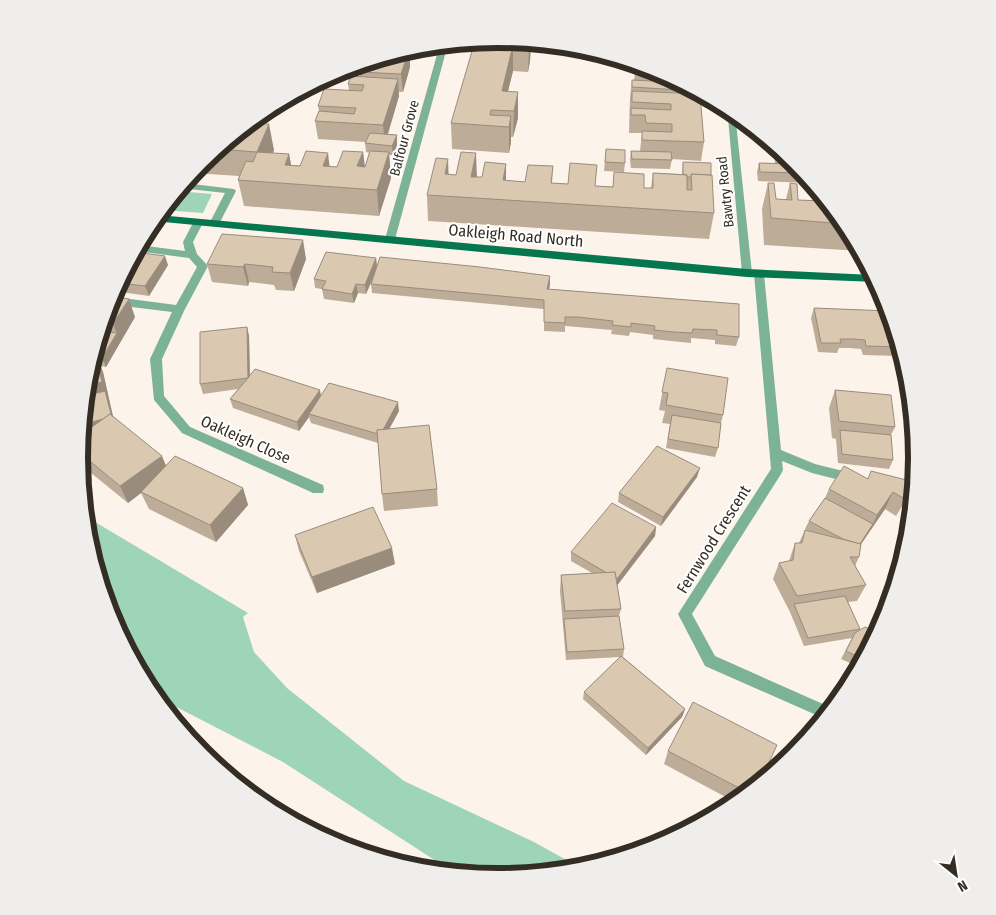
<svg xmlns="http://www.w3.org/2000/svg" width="996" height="915" viewBox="0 0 996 915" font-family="'Fira Sans Condensed',sans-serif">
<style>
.green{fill:#9ed5b8}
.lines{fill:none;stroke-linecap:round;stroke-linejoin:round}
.minor{fill:#7cb397;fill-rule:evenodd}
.major{fill:#06764f;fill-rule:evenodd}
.wall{fill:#bcac98}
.shaded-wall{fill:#998c7c}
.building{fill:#dbc8b1;stroke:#998c7c}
.labels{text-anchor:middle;stroke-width:4;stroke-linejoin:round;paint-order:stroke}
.far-street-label{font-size:14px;fill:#342d24;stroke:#fff}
.street-label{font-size:16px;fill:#342d24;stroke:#fff}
.rim{fill:none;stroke:#342d24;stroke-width:6}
</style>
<rect width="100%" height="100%" fill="#fcf4eb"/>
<g class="green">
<polygon points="177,191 212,194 203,213 162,210"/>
<polygon points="85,516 248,613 243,617 254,652 287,688 404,781 534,842 581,868 498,876 453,872 283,762 153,695 111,617 87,539"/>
</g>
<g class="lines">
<g class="minor">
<polygon points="440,44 448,44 395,239 390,242 385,239"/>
<polygon points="727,107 735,113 752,273 747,277 742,273"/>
<polygon points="184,183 234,189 236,191 218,226 210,226 209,224 225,193 180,188"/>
<polygon points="198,220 203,223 193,242 197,254 208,266 185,309 162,359 164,396 190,427 323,485 324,489 323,493 313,493 182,433 154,400 150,359 172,312 115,305 110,302 111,298 115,297 176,305 197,267 189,258 136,251 139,245 185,251 183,242 194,221"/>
<polygon points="759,270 764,274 781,450 815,464 859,475 861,479 859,483 855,484 812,473 782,461 783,470 781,474 692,614 715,656 832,708 823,718 705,666 678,614 771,469 754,274"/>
</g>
<polygon class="major" points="158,215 747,269 873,275 877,282 747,277 153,221"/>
</g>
<g class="wall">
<polygon points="498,39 536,42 531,42 530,61 528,72 513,71 508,91 518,118 513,137 511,137 511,142 509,153 452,149 451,123"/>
<polygon points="410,60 410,67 403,92 399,92 399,96 388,134 397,135 397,145 393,155 389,155 391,178 379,216 244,206 238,180 239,176 193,173 202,161 249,123 274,150 273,153 289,154 291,165 337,167 363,152 365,167 370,153 366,152 365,143 366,142 318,139 315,121 319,111 318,106 349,90 348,84 360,76 359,72"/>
<polygon points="636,65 659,71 699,92 704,142 701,161 672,159 670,169 631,168 630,160 631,151 640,151 642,133 629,133 630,98 632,80 634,80"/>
<polygon points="772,143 794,162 812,183 758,181 757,172 759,163 775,163"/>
<polygon points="606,149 625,163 624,172 604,171"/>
<polygon points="683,162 714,213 709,239 428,221 427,195 477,177 506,181 525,182 553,166 552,183 613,187 614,172 644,188 651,188 653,173 682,174"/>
<polygon points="768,183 776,199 786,199 790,183 798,200 814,201 817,190 846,225 860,251 764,245 762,209"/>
<polygon points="135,252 168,265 149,296 114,291"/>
<polygon points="376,258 377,266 550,285 549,289 739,304 739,337 736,346 715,344 715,340 691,338 691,343 671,341 653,339 653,335 630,332 629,336 611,334 612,330 577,327 565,326 565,332 544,331 544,309 372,293 371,284 374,277 366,294 358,293 354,303 324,299 322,289 315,288 314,279"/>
<polygon points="306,259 294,291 276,290 274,285 249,282 248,286 212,282 207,264"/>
<polygon points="112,296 135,317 106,367 101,366 103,372 113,416 166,465 243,488 248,505 216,542 149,509 141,493 128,503 80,464 79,457 87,376"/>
<polygon points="814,308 889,311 902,353 900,356 863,355 861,349 850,348 839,348 837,353 818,352 811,318"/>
<polygon points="247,327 249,336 250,375 320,390 321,396 399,411 389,429 437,489 438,506 384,511 382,494 378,443 311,423 309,417 299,431 233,408 230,399 238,389 203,394 200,384"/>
<polygon points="667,368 723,415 721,423 718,448 715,457 666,448 670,424 662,423 665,411 659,410"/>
<polygon points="835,390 895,427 891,435 893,460 889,469 838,463 836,439 832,438 829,408"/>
<polygon points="697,477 661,526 618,502 619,493"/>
<polygon points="867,478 914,484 896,516 885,509 861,544 859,557 855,566 866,585 857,601 848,602 860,629 859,630 877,632 859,667 841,659 852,638 804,646 790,612 773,579 779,563 789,561 795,543 799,543 805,530 807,530 805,529 809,521 825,498 829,489"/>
<polygon points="656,527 655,536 617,585 621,609 619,616 624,649 623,657 685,709 682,717 646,755 583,699 584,692 620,657 566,660 560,591 561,575 592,573 571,561 571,552"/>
<polygon points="295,535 395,564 317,593 299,551"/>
<polygon points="668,751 760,782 735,802 664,764"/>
</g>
<g class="shaded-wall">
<polygon points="530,42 531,42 530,61 528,72 529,46"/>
<polygon points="513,45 513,71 503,111 502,91"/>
<polygon points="413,48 410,60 410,67 403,92 401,74 407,50"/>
<polygon points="398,79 399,96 385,143 383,125"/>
<polygon points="518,92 518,118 513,137 514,111"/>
<polygon points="511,116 511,142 509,153 509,127"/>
<polygon points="269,124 274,150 263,178 257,152"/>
<polygon points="397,135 397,145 393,155 392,146"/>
<polygon points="363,152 366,178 357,166"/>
<polygon points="389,152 391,178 379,216 377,190"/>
<polygon points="328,153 331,179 323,166"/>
<polygon points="476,153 477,179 471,177"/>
<polygon points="289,154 294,180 285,165"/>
<polygon points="448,159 449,185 445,174"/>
<polygon points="506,164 506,189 503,180"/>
<polygon points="303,240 306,259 294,291 290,273"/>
<polygon points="165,256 168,265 149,296 145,286"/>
<polygon points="376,258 377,268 366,294 365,285"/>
<polygon points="245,264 249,282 248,286 243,267"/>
<polygon points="550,276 550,285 546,299 547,289"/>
<polygon points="356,284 358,293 354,303 352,294"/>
<polygon points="129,299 135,317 106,367 102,358 117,333 113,324"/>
<polygon points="247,327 249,336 250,387 248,378"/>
<polygon points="95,354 103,372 115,426 81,435 86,386"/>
<polygon points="320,390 321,400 309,414 309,417 299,431 297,422"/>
<polygon points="398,402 399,411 381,444 380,435"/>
<polygon points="162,456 169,473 141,492 141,493 128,503 120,486"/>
<polygon points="700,468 697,477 661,526 663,517"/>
<polygon points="914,484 906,499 896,516 905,499"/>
<polygon points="243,488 248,505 216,542 210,525"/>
<polygon points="893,492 885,509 853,556 857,547 873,524 877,515"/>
<polygon points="656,527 655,536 616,587 617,579"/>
<polygon points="392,548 395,564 317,593 312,577"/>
<polygon points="685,709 682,717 646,755 648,748"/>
</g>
<g class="building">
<polygon points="498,39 530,42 529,46 513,45 502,91 518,92 514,111 491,110 490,115 511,116 509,127 451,123 475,41"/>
<polygon points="407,50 409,50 401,74 359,72 363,63"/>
<polygon points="636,65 641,65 659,71 668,76 636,74"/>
<polygon points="351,76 398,79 383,125 315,121 319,111 354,114 356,108 318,106 324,89 362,91 364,85 348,84"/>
<polygon points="671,77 696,91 632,87 632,80 671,82"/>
<polygon points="632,91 700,94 704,142 642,140 642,131 672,132 672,124 646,123 645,115 631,115 631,108 671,110 671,104 632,102"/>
<polygon points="249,123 269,124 257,152 217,149"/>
<polygon points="370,133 397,135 392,146 365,143"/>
<polygon points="606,149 625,150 625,163 605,162"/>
<polygon points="306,151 328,153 323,166 337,167 343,151 363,152 357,166 365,167 370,151 389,152 377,190 238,180 246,161 253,162 257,152 289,154 285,165 300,166"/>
<polygon points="631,151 671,152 672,160 632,159"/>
<polygon points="461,152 476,153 471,177 482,177 485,162 506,164 503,180 525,182 528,165 553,166 551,183 568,184 570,163 597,165 595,186 613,187 614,172 644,174 644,188 653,188 653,173 687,175 687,190 692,190 691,174 712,175 714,213 427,195 436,158 448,159 445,174 456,175"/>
<polygon points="683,162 711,163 711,175 691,174 691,177 687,177 687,175 683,174"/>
<polygon points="759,163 796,164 804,173 760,172"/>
<polygon points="768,183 774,183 776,199 792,200 790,183 797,184 798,200 822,201 820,194 845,224 771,218"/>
<polygon points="222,234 303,240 290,273 272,272 273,267 245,264 243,267 207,264"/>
<polygon points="135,252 165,256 145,286 119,283"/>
<polygon points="326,252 376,258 365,285 356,284 352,294 322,289 326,281 314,279"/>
<polygon points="380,257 480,267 550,276 547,289 739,304 739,337 717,335 717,330 693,329 692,333 673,332 654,330 655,326 631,323 631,327 612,325 613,321 578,317 565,317 565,323 544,322 544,300 371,284"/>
<polygon points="112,296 129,299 113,324 103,323"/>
<polygon points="814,308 889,311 900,347 866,346 865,340 853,339 840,339 841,343 821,343"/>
<polygon points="247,327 248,378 255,369 320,390 297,422 230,399 248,378 200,384 200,332"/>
<polygon points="101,331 117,333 102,358 97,357 95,354 94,354"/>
<polygon points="94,354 95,354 102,382 86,386 87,376"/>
<polygon points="667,368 728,378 723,415 666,405 668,393 662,392"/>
<polygon points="329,383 398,402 383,430 377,430 378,434 309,414"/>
<polygon points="835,390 891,395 895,427 839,421"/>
<polygon points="105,391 111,414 110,414 103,419 82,425 85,396"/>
<polygon points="110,414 162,456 120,486 80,453 82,434"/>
<polygon points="672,415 721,423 718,448 668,439"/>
<polygon points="429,425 437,489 382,494 377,430"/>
<polygon points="840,430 891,435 893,460 842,454"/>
<polygon points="657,446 700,468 663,517 619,493"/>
<polygon points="175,456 243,488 210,525 141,492"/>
<polygon points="844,466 868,479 871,471 914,482 914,484 905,499 893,492 877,515 829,489"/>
<polygon points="825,498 873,524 860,544 843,539 809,521"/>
<polygon points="612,503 656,527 617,579 616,578 615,572 607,573 571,552"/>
<polygon points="373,507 392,548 312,577 295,535"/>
<polygon points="805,530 861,544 859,557 850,557 866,585 797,596 779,563 793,560 795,543 802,543"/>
<polygon points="615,572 621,609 565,611 561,575"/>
<polygon points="845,596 860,629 808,638 794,604"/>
<polygon points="619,616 624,649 567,652 564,619"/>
<polygon points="865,627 877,632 863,659 846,651 855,633"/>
<polygon points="621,656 685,709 648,748 584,692"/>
<polygon points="693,702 777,745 760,782 747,792 668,751"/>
<polygon points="784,749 794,754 775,769"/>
</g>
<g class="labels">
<g class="far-street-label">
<text transform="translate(404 138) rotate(-75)" y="5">Balfour Grove</text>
<text transform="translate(725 192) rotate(-96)" y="5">Bawtry Road</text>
</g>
<g class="street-label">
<text transform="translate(516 235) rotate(5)" y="6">Oakleigh Road North</text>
<text transform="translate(246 439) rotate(24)" y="6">Oakleigh Close</text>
<text transform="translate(713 539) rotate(-58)" y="6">Fernwood Crescent</text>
</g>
</g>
<path d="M0 0H996V915H0ZM88 458a410 410 0 1 1 820 0a410 410 0 1 1-820 0Z" fill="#efeeed" fill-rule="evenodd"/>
<path class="rim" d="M88 458a410 410 0 1 1 820 0a410 410 0 1 1-820 0Z"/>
<g transform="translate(956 875) rotate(150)" stroke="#ffffff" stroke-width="4" paint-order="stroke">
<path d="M0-4L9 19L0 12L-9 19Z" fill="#342d24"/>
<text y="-8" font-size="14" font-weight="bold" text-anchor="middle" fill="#342d24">N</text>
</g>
</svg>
